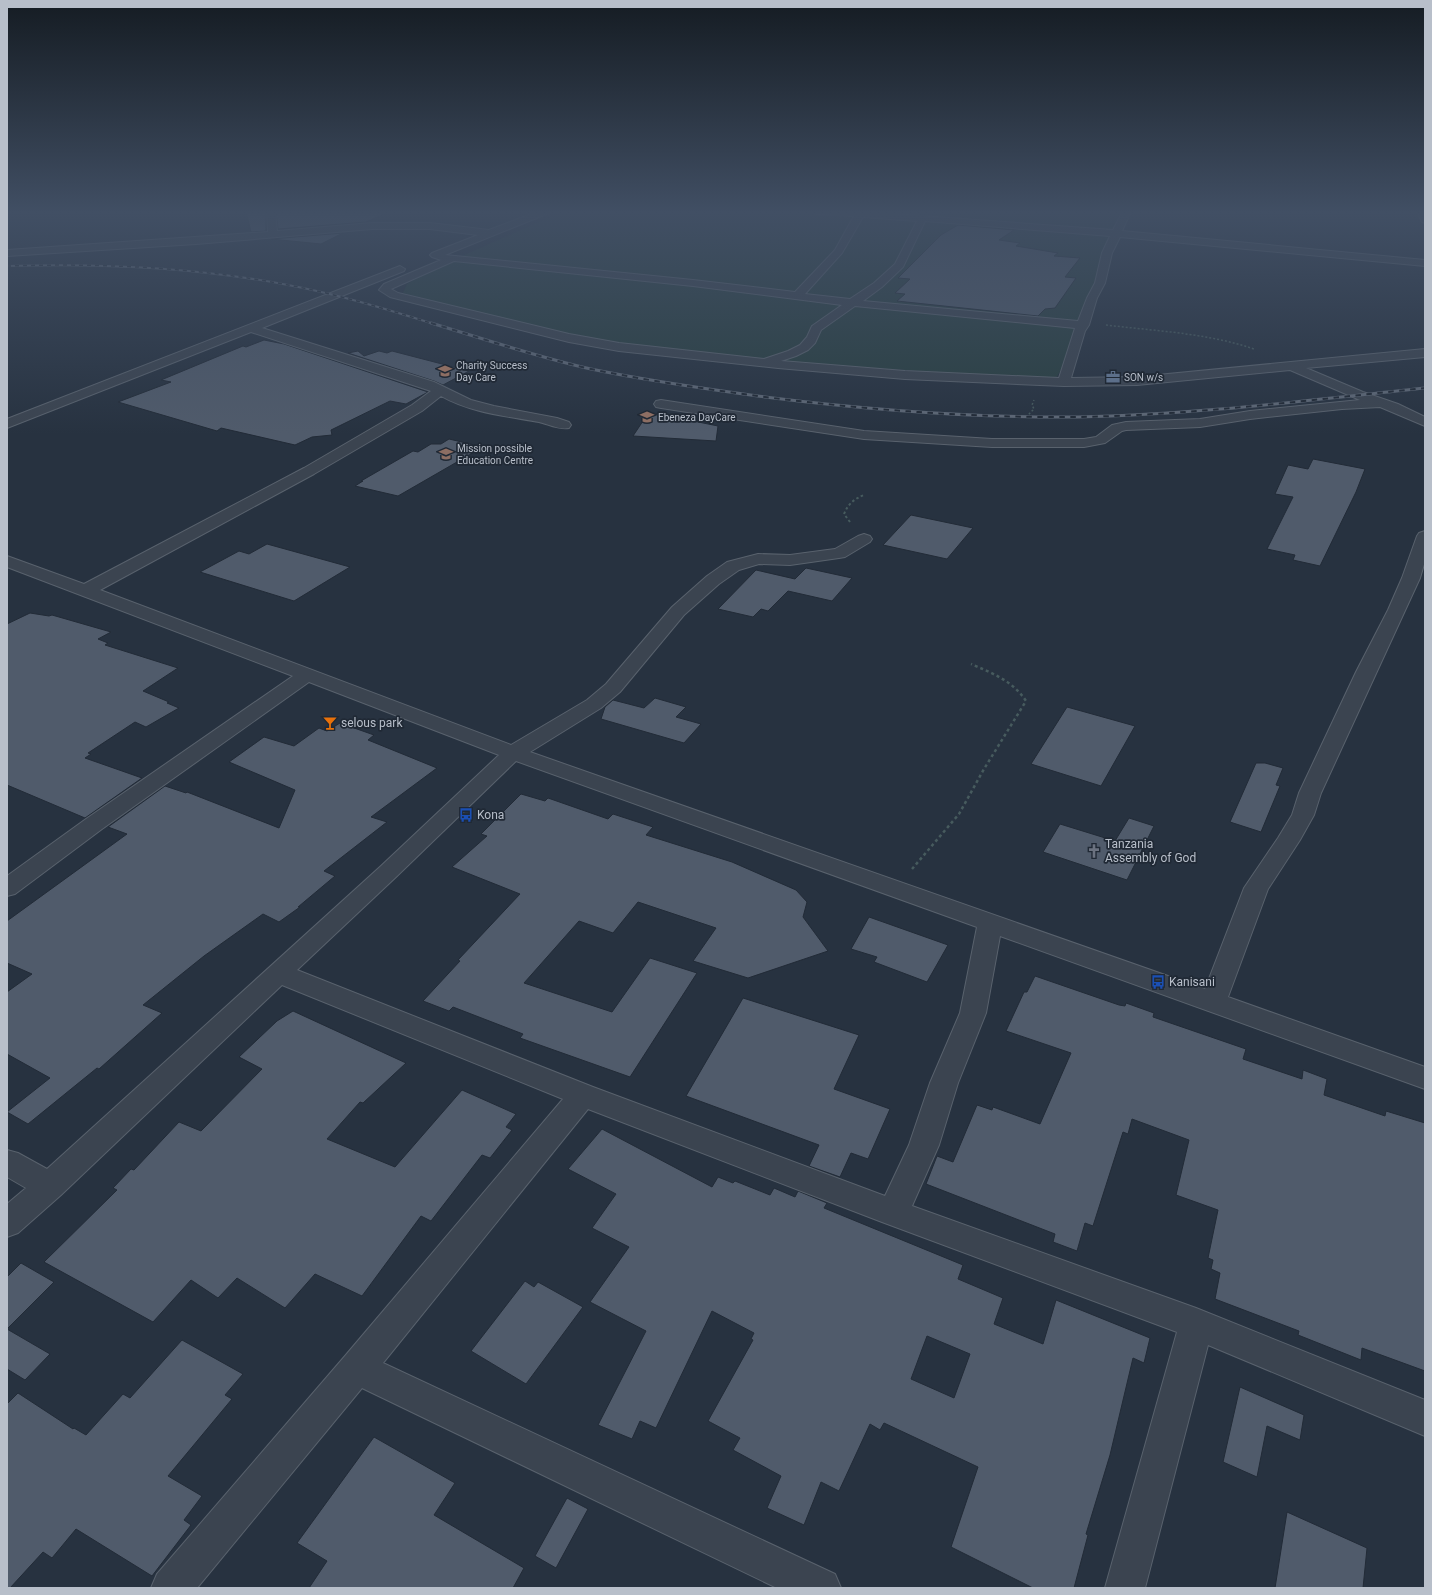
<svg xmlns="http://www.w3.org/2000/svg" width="1432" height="1595" viewBox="0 0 1432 1595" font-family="Roboto,sans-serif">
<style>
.green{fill:#293f41}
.building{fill:#505b6b;stroke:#222b37;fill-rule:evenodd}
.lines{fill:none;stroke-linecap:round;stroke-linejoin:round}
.minor-casing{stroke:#59626d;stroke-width:2}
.path-far2{stroke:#475b5e;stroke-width:1.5;stroke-dasharray:2 2;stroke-linecap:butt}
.path-far1{stroke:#475b5e;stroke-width:2;stroke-dasharray:2.5 2.5;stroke-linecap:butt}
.path{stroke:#475b5e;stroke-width:2.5;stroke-dasharray:3 3;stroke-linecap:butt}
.minor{fill:#3b4450;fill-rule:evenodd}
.rail-far1-casing{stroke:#5e6876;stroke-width:2}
.rail-casing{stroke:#5e6876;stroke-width:3}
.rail-far1{stroke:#202935;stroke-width:1.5;stroke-dasharray:4;stroke-linecap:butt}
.rail{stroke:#202935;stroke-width:2;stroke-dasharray:5.5;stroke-linecap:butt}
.labels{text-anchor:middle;stroke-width:3.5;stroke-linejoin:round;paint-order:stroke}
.far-poi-label{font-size:10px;fill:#b8bfca;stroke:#202935;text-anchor:start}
.poi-label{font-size:12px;fill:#b8bfca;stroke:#202935;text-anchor:start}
</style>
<rect width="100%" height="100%" fill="#273240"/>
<polygon class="green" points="564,211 1126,211 1104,251 1097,283 1071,352 1055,380 814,364 626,345 550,331 403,293 407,284 435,268"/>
<g class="building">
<polygon points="246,211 266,211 266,231 251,232"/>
<polygon points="276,211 391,211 366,222 278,229"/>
<polygon points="958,225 1014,230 999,240 1020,243 1016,246 1058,253 1054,256 1080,258 1065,277 1076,278 1055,308 1045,309 1038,316 897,301 905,294 895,293 910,279 898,278 941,235"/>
<polygon points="343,233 321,244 271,239"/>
<polygon points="264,340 284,344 428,392 406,404 390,401 331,430 332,435 312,437 295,445 221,428 217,431 118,402 171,382 161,380 243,346 246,347"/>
<polygon points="358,351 364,356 379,351 387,353 392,351 469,371 443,385 434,381 348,353"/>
<polygon points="649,412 718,426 716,441 633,436"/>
<polygon points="449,439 483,447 398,496 355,486 363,481 361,481 413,451 418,452 431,444 441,444"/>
<polygon points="1313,459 1365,469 1356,492 1320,566 1293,560 1295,555 1267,549 1293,497 1275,494 1288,465 1308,469"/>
<polygon points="911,515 973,528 947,559 883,545"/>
<polygon points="267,544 350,567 294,601 200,572 239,551 249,554"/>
<polygon points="806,568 852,578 832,601 788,591 768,611 761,609 753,617 718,609 756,570 795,579"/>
<polygon points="30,613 49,616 52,615 111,632 98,639 108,643 105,645 178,668 143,691 169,702 167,703 179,708 146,727 135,722 88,753 91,754 85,758 142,778 85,818 7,785 7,624"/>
<polygon points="655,698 686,707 676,717 701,724 684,743 601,719 605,707 613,700 644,708"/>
<polygon points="1067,707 1135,726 1101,786 1031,764"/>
<polygon points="340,723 374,735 368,740 437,768 371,817 387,822 324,871 335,876 298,907 300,907 279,922 263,914 204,956 143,1005 162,1013 99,1069 97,1068 28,1124 7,1112 50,1078 7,1054 7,992 32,974 7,963 7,921 127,834 108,827 165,786 186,793 187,792 279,828 295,790 229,762 264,737 294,746 319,728 327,731"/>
<polygon points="1256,763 1265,763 1283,768 1276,785 1280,786 1261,832 1230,822"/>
<polygon points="521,794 545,801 548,798 608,819 613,814 653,827 646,835 732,862 796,890 807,902 803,917 828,951 748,978 693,961 716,928 638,902 613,933 579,921 524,983 612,1012 650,958 697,973 630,1077 520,1038 523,1034 453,1007 449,1011 423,1001 460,961 458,960 520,894 452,867 487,836 481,834"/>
<polygon points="1129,818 1154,826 1127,880 1043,852 1060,824 1115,841"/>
<polygon points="869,917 948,945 927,982 874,962 877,957 851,949"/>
<polygon points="1035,976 1119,1005 1125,1006 1126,1003 1154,1013 1153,1017 1246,1049 1243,1059 1302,1079 1303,1070 1327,1079 1324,1095 1385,1116 1386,1111 1425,1123 1425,1371 1362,1348 1361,1360 1298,1335 1299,1331 1215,1299 1220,1273 1211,1269 1213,1260 1208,1258 1218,1210 1176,1195 1189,1140 1132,1119 1128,1134 1123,1132 1093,1226 1085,1223 1077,1251 1053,1242 1055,1234 926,1184 937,1156 953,1162 977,1105 992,1110 993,1107 1040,1124 1071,1053 1006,1031 1024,992 1027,992"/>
<polygon points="743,998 859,1035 834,1089 890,1109 868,1159 851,1153 840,1177 809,1166 819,1145 686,1096"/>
<polygon points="293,1011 406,1063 363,1103 360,1102 327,1139 395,1167 462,1090 516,1114 506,1127 512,1130 490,1158 482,1155 431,1221 421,1216 362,1296 315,1274 285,1308 237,1278 218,1298 191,1280 153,1322 44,1262 117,1190 113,1188 131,1169 134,1170 179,1122 201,1131 262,1069 239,1057 277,1021"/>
<path d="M 602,1129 L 712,1187 L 718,1177 L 733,1183 L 735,1181 L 770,1195 L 774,1188 L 795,1197 L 798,1191 L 827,1203 L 824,1208 L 963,1265 L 958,1279 L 1003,1298 L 994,1324 L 1043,1344 L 1056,1300 L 1150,1338 L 1144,1363 L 1133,1358 L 1110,1455 L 1086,1534 L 1088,1535 L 1074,1588 L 1033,1588 L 951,1547 L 978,1467 L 884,1423 L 880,1430 L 870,1424 L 839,1491 L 821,1482 L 804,1525 L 767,1508 L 781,1476 L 733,1450 L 740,1438 L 708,1421 L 753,1340 L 751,1339 L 754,1333 L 712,1311 L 656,1428 L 640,1421 L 632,1439 L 598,1425 L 646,1331 L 590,1302 L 629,1247 L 592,1228 L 616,1194 L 568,1169 ZM 927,1336 L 970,1354 L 954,1398 L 911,1379 Z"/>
<polygon points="21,1263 54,1282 7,1329 50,1354 25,1380 7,1369 7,1277"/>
<polygon points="525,1281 534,1287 538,1282 583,1307 526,1384 471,1351"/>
<polygon points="182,1340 243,1374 225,1395 232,1399 168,1476 202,1496 184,1520 191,1525 152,1576 76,1529 52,1558 43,1552 10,1588 7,1588 7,1404 18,1393 73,1429 74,1428 86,1435 123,1394 130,1398"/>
<polygon points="1240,1387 1304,1415 1300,1440 1267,1426 1257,1477 1223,1462"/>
<polygon points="374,1437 455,1483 434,1515 524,1568 513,1588 309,1588 327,1561 297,1543"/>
<polygon points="567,1498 588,1509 556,1568 535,1556"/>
<polygon points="1287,1512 1367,1548 1363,1588 1275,1588"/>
</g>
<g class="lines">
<defs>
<g id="minor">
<path d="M 267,211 L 275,211 L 277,231 L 372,223 L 430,223 L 489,230 L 539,211 L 550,211 L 549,213 L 445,255 L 693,280 L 795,292 L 835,250 L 854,216 L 817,214 L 814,213 L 813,211 L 866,211 L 866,212 L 1113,230 L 1123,211 L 1131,211 L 1122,231 L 1425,260 L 1425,266 L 1120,237 L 1112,253 L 1105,283 L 1097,298 L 1089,325 L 1085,331 L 1071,378 L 1137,377 L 1425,349 L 1425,357 L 1306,368 L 1363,392 L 1398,404 L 1425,417 L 1425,426 L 1380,407 L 1342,409 L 1250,419 L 1200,427 L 1126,430 L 1122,431 L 1105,443 L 1084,447 L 992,447 L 864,439 L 661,408 L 656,407 L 654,404 L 656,401 L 661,400 L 864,431 L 992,439 L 1084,439 L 1096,437 L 1112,425 L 1126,422 L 1200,419 L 1250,411 L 1360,400 L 1290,370 L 1137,385 L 1064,386 L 905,379 L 778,368 L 619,351 L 569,342 L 390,297 L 379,290 L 384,284 L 441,260 L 432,257 L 430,255 L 432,253 L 478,235 L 430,229 L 372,229 L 196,244 L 7,256 L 7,250 L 268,232 ZM 863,217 L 917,221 L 895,264 L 874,283 L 850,299 L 805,294 L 842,253 ZM 925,221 L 1110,236 L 1102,253 L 1095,283 L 1087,298 L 1078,321 L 863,301 L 882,287 L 903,267 ZM 454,261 L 693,286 L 842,305 L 812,326 L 807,337 L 800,345 L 788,351 L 764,359 L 619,343 L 569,334 L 398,293 L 391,289 ZM 855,306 L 1075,328 L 1059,378 L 905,371 L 781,361 L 796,356 L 808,350 L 815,343 L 821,330 Z"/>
<polygon points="1417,211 1425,211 1425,223 1422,222"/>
<path d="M 400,266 L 405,269 L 404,271 L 262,328 L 434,382 L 471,400 L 494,406 L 557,418 L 569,422 L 571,425 L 569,428 C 559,430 548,424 539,422 C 506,416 471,413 441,396 L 422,411 L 314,474 L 100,590 L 511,745 L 587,700 L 606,684 L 672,607 L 707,576 L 727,562 L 758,554 L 790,555 L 835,549 L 858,536 L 864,534 L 870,536 L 872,539 L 870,542 L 845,557 L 839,558 L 790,565 L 759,564 L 739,570 L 719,584 L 684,615 L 620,692 L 601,708 L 530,752 L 1205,989 L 1244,888 L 1278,838 L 1292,815 L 1299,793 L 1356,672 L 1388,610 L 1402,578 L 1417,536 L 1419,533 L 1425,531 L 1425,561 L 1420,578 L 1321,793 L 1314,815 L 1300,840 L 1268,889 L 1228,997 L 1425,1067 L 1425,1089 L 1000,936 L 986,1013 L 958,1083 L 939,1145 L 912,1206 L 1196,1308 L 1425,1400 L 1425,1436 L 1208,1345 L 1145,1588 L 1105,1588 L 1177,1332 L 882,1222 L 588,1109 L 383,1363 L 835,1574 L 841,1588 L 777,1588 L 362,1388 L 197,1588 L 151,1588 L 157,1574 L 345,1356 L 563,1099 L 282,985 L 61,1195 L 18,1233 L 7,1237 L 7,1204 L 26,1188 L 7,1177 L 7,1150 L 18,1153 L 47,1169 L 381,866 L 499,755 L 309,682 L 102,829 L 15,894 L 7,896 L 7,876 L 86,819 L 293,676 L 7,567 L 7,556 L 84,584 L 304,468 L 412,405 L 431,391 L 251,332 L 7,428 L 7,419 ZM 516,761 L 977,927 L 960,1013 L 930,1083 L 909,1145 L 885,1196 L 593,1087 L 297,970 L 397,876 Z"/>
</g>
</defs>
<use href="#minor" class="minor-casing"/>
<g class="path-far2">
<path d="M 1106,325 C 1155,331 1207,333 1254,349"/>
<polyline points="1026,417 1034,409 1032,405 1034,400"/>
</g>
<path class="path-far1" d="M 850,522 L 844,514 C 848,504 854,499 864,495"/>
<path class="path" d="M 912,869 L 959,814 L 984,769 L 1026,701 C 1013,681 992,673 971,664"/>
<use href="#minor" class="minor"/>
<defs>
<path id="rail-far1" d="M 7,266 C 101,263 195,267 288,285 C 337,294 386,309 434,324"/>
<path id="rail" d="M 431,323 C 484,339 537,357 591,369 C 648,381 707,389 765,397 C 869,410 973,418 1078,417 C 1194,415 1310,400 1425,388"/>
</defs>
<use href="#rail-far1" class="rail-far1-casing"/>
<use href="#rail" class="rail-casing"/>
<use href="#rail-far1" class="rail-far1"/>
<use href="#rail" class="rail"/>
</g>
<linearGradient id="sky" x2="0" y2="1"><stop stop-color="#151c23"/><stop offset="0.49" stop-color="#414f64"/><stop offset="1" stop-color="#414f64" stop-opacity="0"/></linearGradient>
<rect width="1432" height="434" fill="url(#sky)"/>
<defs>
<symbol id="school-bare" viewBox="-9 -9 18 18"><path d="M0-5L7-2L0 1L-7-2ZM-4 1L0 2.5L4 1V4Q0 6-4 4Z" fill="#8d6e63" stroke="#202935" stroke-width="2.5" paint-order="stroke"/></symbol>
<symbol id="office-bare" viewBox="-9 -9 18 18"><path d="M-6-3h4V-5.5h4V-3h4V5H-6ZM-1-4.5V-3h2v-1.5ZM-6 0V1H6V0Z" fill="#5c6f8a" stroke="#202935" stroke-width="2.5" paint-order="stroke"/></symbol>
<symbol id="bar-bare" viewBox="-9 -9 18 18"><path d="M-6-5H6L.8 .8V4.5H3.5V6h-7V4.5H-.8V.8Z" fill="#e8710a" stroke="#202935" stroke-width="2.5" paint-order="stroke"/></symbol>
<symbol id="bus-bare" viewBox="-9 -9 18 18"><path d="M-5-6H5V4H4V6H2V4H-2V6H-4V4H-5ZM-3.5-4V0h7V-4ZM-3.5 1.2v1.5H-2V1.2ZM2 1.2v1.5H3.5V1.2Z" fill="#1a4fb4" stroke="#202935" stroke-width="2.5" paint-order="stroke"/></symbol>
<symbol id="church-bare" viewBox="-9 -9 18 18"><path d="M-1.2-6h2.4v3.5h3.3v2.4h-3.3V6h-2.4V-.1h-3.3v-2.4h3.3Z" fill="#6b7280" stroke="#202935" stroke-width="2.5" paint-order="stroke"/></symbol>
</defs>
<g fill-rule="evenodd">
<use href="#school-bare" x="435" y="361" width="20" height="20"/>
<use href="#office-bare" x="1103" y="367" width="20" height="20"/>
<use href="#school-bare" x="637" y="407" width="20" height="20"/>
<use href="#school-bare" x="436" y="444" width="20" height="20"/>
<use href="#bar-bare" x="320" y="713" width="20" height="20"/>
<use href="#bus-bare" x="456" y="805" width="20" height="20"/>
<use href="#church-bare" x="1084" y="841" width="20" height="20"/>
<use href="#bus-bare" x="1148" y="972" width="20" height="20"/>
</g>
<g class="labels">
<g class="far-poi-label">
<text x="456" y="369">Charity Success<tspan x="456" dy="12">Day Care</tspan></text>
<text x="1124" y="381">SON w/s</text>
<text x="658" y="421">Ebeneza DayCare</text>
<text x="457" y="452">Mission possible<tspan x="457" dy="12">Education Centre</tspan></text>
</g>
<g class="poi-label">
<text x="341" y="727">selous park</text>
<text x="477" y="819">Kona</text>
<text x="1105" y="848">Tanzania<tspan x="1105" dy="14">Assembly of God</tspan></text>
<text x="1169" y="986">Kanisani</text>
</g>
</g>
<rect width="1432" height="1595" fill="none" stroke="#b8bfca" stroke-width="16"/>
</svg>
